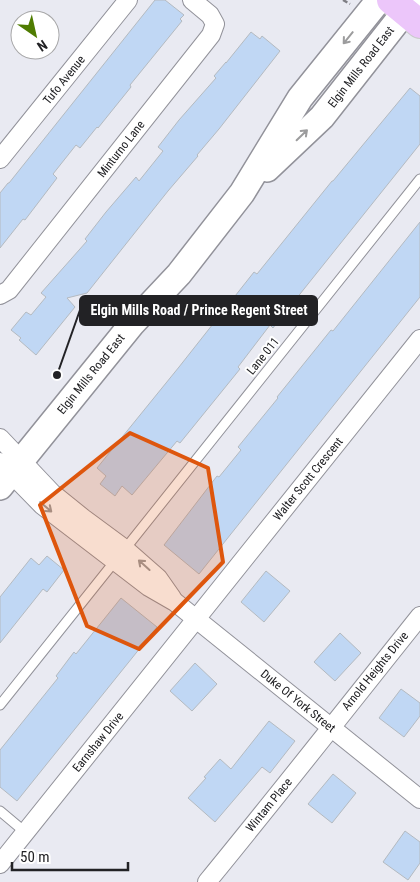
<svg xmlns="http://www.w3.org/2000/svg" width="420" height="882" viewBox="0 0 420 882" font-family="'Roboto Condensed',sans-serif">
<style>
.building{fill:#c0d7f4;stroke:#b4bac0}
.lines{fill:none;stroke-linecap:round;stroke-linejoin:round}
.lane-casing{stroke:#92929a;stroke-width:11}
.street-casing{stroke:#92929a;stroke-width:20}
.secondary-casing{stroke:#92929a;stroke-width:28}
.primary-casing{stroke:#cacacb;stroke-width:30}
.path{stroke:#7e7e84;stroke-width:2.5;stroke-dasharray:5 2.5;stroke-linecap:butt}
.lane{stroke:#fff;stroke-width:9}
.street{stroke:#fff;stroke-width:18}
.secondary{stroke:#fff;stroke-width:25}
.primary{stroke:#ecc6fa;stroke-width:28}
.oneway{stroke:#9c9c9d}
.marked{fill:#de560d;fill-opacity:0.2;stroke:#de560d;stroke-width:4;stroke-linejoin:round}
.labels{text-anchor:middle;stroke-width:4;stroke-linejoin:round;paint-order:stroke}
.street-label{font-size:12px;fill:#222225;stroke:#fff}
.leader{fill:none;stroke:#222225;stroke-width:2}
.callout-dot{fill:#222225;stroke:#fff;stroke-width:2}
.callout{fill:#222225;stroke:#222225;stroke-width:2}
.callout-label{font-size:14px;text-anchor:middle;font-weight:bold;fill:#fff}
</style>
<rect width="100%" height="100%" fill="#e9eaf2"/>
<g class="building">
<polygon points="155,0 165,0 184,15 180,19 182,21 130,85 131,87 98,128 97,127 80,148 76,145 53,174 57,178 25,220 23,219 0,248 0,193 8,183 9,183"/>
<polygon points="251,32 260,39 262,36 280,51 219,129 197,155 198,156 168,191 87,293 67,298 75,307 36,355 19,340 21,338 11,330 26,312 31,315 46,297 41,293 87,241 85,239 106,212 136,177 139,181 163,151 158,147 179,120 216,78 214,76 226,62 226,63"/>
<polygon points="410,88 420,96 420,144 296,299 295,298 273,328 270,325 238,367 240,369 180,443 177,441 132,495 122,486 115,496 100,484 106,476 97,468 179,367 254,272 257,274 332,181 333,181"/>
<polygon points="420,222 420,297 199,574 164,545 217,476 219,477 241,450 238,447 278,398 277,397 331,330 333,331"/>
<polygon points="47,556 64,570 47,592 43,589 0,643 0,597 31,558 39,565"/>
<polygon points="266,571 290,591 264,622 241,602"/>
<polygon points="121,598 157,627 17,801 0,787 0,750 58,678 56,676 74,652 76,654"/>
<polygon points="340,633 361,653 335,681 314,662"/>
<polygon points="195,663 217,684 192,711 170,691"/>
<polygon points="401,689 420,703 420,716 404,737 379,718"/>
<polygon points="269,721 295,741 270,773 262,767 215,822 188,798 206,778 204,777 220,759 231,769"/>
<polygon points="333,774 356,793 332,823 308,804"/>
<polygon points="405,831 420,842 420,863 408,880 383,862"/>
</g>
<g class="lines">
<defs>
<g id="lane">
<polyline points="125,549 420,179"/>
<polyline points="0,705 115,561"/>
<polyline points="0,811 25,832"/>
</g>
<g id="street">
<polyline points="0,159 128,0"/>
<polyline points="0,295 9,290 211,35 215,24 210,15 192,0"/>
<polyline points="0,438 52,493 83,518 125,549 158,578 172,598"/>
<polyline points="0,462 42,505 149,587 175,602 420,799"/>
<polyline points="0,864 420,339"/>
<path d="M 207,882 C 279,794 349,705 420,616"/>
</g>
<g id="secondary">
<polyline points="267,169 322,117 414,0"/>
<polyline points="0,487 132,324 179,274 242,193 300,98 379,0"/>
</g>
<polyline id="primary" points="391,0 420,24"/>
</defs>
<use href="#lane" class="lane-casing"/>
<use href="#street" class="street-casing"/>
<use href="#secondary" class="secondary-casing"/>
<use href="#primary" class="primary-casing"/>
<polyline class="path" points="343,0 350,4"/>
<use href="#lane" class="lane"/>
<use href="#street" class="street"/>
<use href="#secondary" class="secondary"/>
<use href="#primary" class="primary"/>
</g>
<defs><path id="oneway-shaft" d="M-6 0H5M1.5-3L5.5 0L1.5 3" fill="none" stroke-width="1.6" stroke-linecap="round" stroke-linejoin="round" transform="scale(1.25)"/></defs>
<g class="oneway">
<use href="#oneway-shaft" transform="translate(348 38) rotate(129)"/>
<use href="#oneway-shaft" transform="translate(302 135) rotate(-44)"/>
<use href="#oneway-shaft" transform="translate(46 507) rotate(40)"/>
<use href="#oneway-shaft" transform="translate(144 565) rotate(-138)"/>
</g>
<path class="marked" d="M 130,433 L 208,468 L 223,562 L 139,649 L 87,626 L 40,505 Z"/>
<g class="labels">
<g class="street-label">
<text transform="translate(361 67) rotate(-52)" y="4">Elgin Mills Road East</text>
<text transform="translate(64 80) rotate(-51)" y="4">Tufo Avenue</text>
<text transform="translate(121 149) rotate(-52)" y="4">Minturno Lane</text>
<text transform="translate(263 356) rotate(-51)" y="4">Lane 011</text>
<text transform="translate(91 374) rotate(-51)" y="4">Elgin Mills Road East</text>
<text transform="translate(308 479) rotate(-51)" y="4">Walter Scott Crescent</text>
<text transform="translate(375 671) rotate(-51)" y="4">Arnold Heights Drive</text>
<text transform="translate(298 701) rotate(39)" y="4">Duke Of York Street</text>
<text transform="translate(98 742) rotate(-51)" y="4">Earnshaw Drive</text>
<text transform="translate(269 805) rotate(-51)" y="4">Wintam Place</text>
</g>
</g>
<path class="leader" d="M57 375L80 310"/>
<circle class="callout-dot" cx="57" cy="375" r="5"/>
<rect class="callout" x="80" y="296" width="237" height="29" rx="5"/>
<g class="callout-label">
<text x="199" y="315">Elgin Mills Road / Prince Regent Street</text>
</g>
<g transform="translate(35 35) rotate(146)"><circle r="24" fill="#ffffff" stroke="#a7a7a8"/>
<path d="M0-4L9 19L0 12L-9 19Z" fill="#4f7c01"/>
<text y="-8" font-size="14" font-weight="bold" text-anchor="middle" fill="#222225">N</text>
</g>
<path d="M12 862v8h116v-8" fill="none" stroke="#222225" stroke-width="2.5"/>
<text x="20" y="862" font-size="15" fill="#222225" stroke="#ffffff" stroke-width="4" paint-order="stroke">50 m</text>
</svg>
